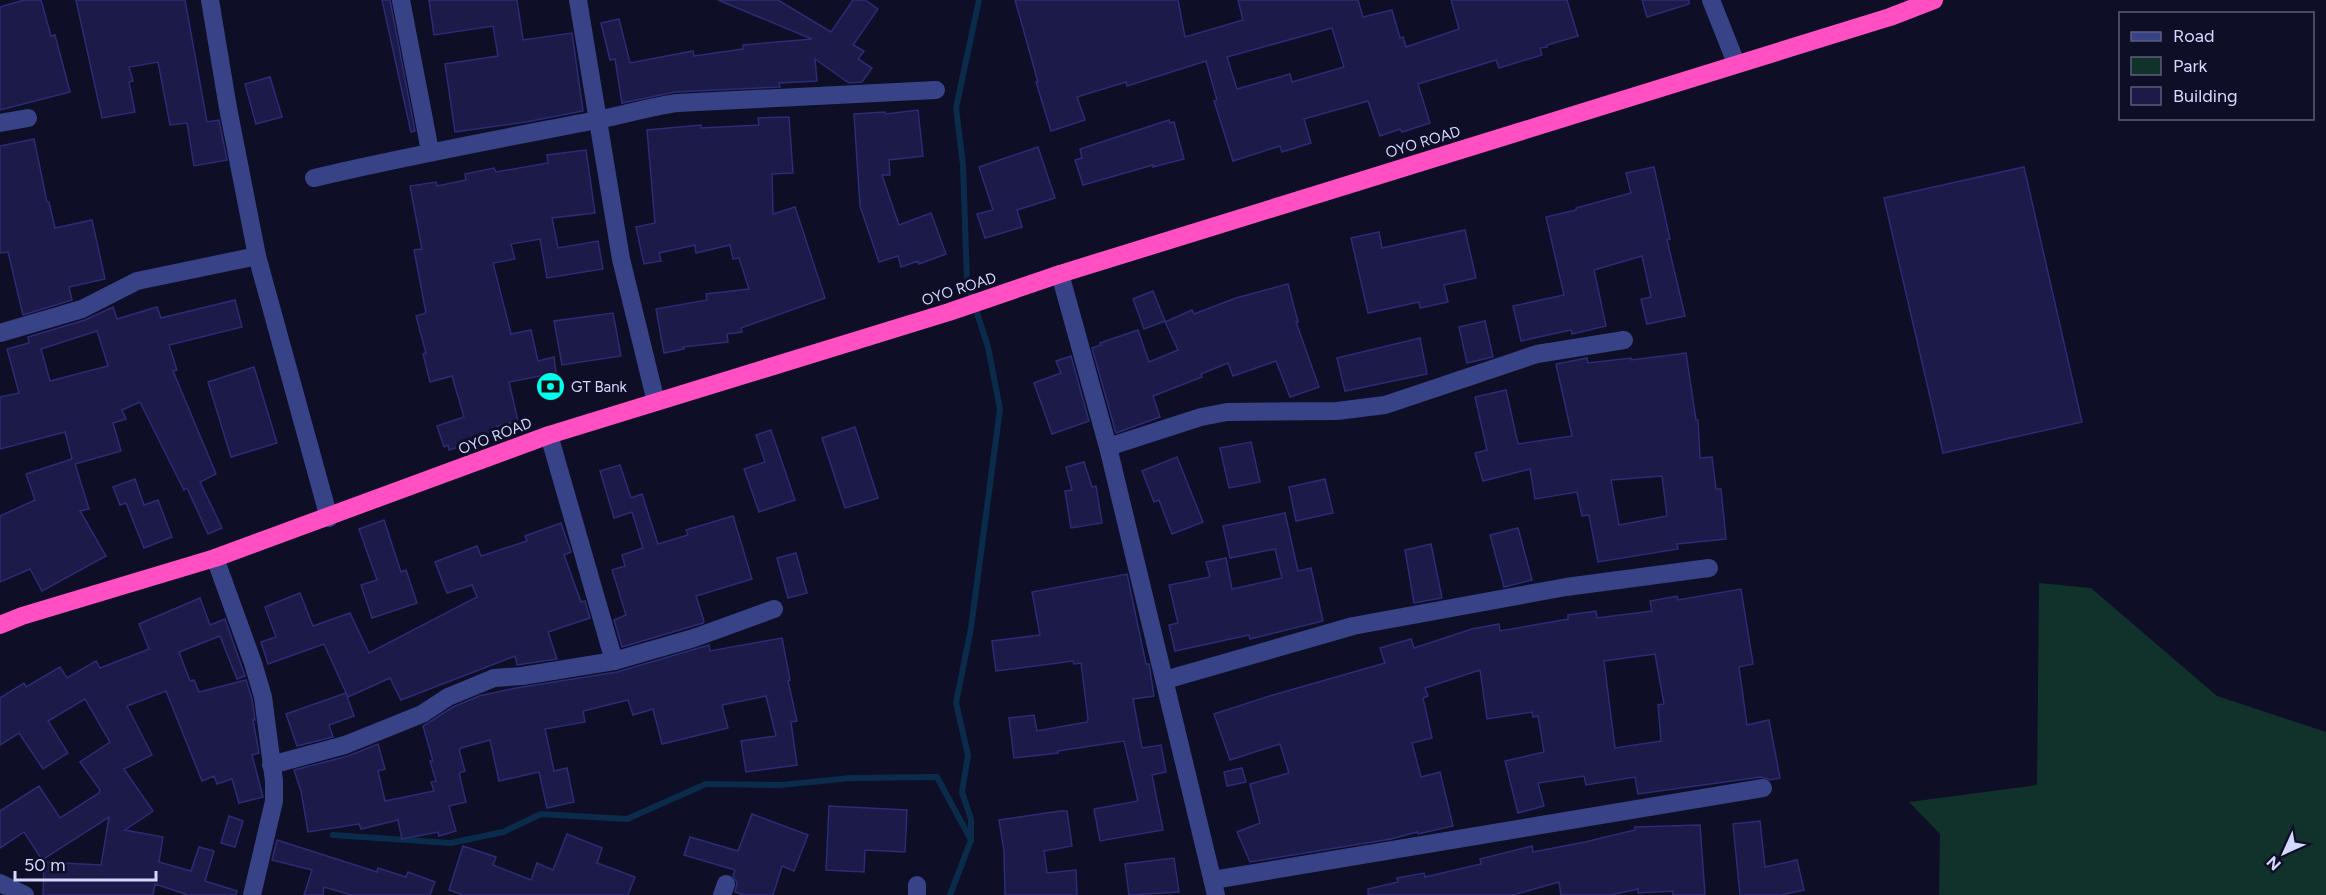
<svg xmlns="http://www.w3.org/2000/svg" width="2326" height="895" viewBox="0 0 2326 895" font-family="Figtree,sans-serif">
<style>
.green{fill:#11312b}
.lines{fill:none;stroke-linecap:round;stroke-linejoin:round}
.stream{stroke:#0a2c4a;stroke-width:6}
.building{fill:#1b1a49;stroke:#2d2b75;stroke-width:1.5;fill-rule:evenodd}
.minor{stroke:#384387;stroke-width:18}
.highway{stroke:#ff4fc2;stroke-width:18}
.labels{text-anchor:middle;stroke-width:6;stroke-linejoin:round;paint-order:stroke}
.street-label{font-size:15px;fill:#d4d7ff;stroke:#0e0e27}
.poi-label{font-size:15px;fill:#d4d7ff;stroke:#0e0e27;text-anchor:start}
</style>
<rect width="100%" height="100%" fill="#0e0e27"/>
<polygon class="green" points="2039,583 2091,588 2217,696 2326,732 2326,895 1939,895 1940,834 1909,802 2037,785"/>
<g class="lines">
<g class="stream">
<polyline points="333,835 451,843 503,832 541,814 627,819 706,784 781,785 851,778 937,777 971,840"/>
<polyline points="950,895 971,840 971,819 962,792 968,755 956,703 971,628 1000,409 988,347 967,282 963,165 956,108 979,0"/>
</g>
</g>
<g class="building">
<polygon points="24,0 41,0 51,36 55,35 70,92 0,110 0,7"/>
<polygon points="76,0 185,0 207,122 219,120 227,160 194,166 187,123 170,125 158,62 129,67 133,81 129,82 135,112 102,118"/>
<polygon points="382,0 390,0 415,131 411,132"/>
<polygon points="429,0 517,0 523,40 572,33 583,111 526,122 455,132 445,64 498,56 493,26 434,35"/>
<polygon points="718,0 778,0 831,32 853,0 865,0 878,9 853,45 864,51 858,59 872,68 862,82 849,83 815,59 817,81 779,83 780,87 675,92 622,103 615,59 610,60 601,23 619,19 630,63 693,51 694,56 743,49 743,45 812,39"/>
<path d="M 1015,0 L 1178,0 L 1185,37 L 1243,20 L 1238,0 L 1358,0 L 1363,17 L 1392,10 L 1400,38 L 1403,37 L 1406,47 L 1459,29 L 1451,0 L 1567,0 L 1578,36 L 1547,45 L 1547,47 L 1540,48 L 1542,55 L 1499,68 L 1496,60 L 1418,84 L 1430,123 L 1402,132 L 1400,129 L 1380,136 L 1368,101 L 1304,119 L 1311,143 L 1282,152 L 1280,146 L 1233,161 L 1214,101 L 1217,100 L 1206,61 L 1127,86 L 1126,82 L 1077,97 L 1085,120 L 1051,131 L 1036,82 L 1038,82 ZM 1332,28 L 1344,67 L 1292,82 L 1290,74 L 1237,89 L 1227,57 Z"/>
<polygon points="1642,0 1689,0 1689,4 1647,17"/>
<polygon points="270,77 282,117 256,124 245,84"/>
<polygon points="918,110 923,156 889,160 890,175 882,175 899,225 931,213 946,254 919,264 918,261 901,267 898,256 879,262 860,206 854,114 885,112 886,114"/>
<polygon points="789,117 793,173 772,174 773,214 795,207 825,298 741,328 742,332 727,334 728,342 683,347 684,349 664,353 656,309 707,300 706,294 749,289 739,258 733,259 730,245 696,253 695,245 659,253 661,261 644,264 636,227 655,223 647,130 701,125 701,128 759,125 758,118"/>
<polygon points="1169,120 1170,123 1174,122 1184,159 1153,167 1153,165 1083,185 1075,160 1082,158 1080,149"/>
<polygon points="34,139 47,202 49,202 55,228 92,220 105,279 69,287 72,300 23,315 8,252 0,253 0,146"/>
<polygon points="1038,147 1055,198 1017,210 1022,227 985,238 977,214 993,210 979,167"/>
<polygon points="586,150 595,213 552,218 558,248 598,241 603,269 547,278 540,239 511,244 515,259 493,263 511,334 531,330 538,361 554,357 556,373 509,382 518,421 497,426 499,434 449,450 448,445 444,447 437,426 464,417 452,376 430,382 423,354 426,353 416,316 426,313 414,250 422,249 410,186 436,182 437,186 466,180 465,174 494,168 496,172 548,163 547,155"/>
<polygon points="1654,167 1670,239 1667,240 1685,316 1647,324 1641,299 1651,297 1642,256 1594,270 1606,326 1572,334 1571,330 1521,341 1513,306 1564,295 1546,217 1576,210 1576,208 1631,193 1626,173"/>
<polygon points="2024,167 2082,422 1943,453 1884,198"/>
<polygon points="1465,230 1476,278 1444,285 1448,302 1420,308 1419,302 1368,313 1351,238 1379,232 1382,248"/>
<polygon points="1288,284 1298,322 1296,322 1319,387 1290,397 1276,361 1233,376 1228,363 1201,374 1202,377 1153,396 1160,417 1116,433 1092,348 1101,345 1100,343 1138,330 1149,362 1178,350 1165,322 1192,310 1194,314 1236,298"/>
<polygon points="1153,291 1165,321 1144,329 1133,299"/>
<path d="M 235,300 L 242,327 L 169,345 L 177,370 L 173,371 L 216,474 L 200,482 L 222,528 L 208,534 L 187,488 L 184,490 L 140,402 L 122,410 L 126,419 L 113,423 L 121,451 L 75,464 L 89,509 L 80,511 L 106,556 L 42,591 L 30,569 L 0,582 L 0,516 L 35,500 L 26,474 L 72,459 L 65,432 L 0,449 L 0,397 L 19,393 L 7,349 L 29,343 L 28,337 L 85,320 L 113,307 L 117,319 L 157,307 L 161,318 ZM 97,331 L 108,366 L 50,381 L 41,349 Z"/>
<polygon points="613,313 621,356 562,365 554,321"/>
<polygon points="1485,321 1493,357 1467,363 1459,327"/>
<polygon points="1420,338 1427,374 1345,391 1337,358"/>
<path d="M 1686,353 L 1696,420 L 1698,420 L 1700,458 L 1712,457 L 1716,489 L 1721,489 L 1726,539 L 1677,544 L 1678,549 L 1598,562 L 1589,515 L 1582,516 L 1577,492 L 1535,499 L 1530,469 L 1483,481 L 1475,453 L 1487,450 L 1475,397 L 1506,390 L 1518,444 L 1572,436 L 1556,364 L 1587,358 L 1588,363 L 1631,358 L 1631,360 ZM 1662,476 L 1667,516 L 1619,525 L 1611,480 Z"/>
<polygon points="1071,356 1089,421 1052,434 1034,383 1061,373 1056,361"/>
<polygon points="254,367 277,443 231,457 208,382"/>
<polygon points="855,427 878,498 845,508 822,438"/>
<polygon points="771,430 795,500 759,512 744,469 765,462 756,435"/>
<polygon points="1251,442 1260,482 1229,488 1220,448"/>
<polygon points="1177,457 1203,522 1172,534 1159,500 1154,502 1142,471"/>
<polygon points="1084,462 1092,487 1096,486 1102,523 1071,528 1065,491 1072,490 1066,467"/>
<polygon points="620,465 631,498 642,494 658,544 688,535 686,530 733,516 752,579 696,596 704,621 703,623 622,647 614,620 626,615 612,570 625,566 622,555 643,548 632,512 614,518 600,471"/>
<polygon points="135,479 144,505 158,500 172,537 144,548 126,503 120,505 113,487"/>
<polygon points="1325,479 1333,513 1296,521 1289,487"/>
<polygon points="1285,513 1298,571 1311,568 1323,621 1250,639 1249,635 1175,651 1169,625 1178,623 1169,585 1210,577 1206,562 1226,558 1232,589 1282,578 1275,549 1230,558 1223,526"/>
<polygon points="384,520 401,572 406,570 417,603 372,618 361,585 377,580 359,529"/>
<polygon points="561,523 571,552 564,555 581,602 585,601 590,618 548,632 557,659 517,665 515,656 401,700 390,678 348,697 324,644 268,664 261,642 276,637 265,607 300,593 313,626 350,613 369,653 477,597 472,585 447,593 435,562 477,546 481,556 527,541 525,536"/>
<polygon points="1518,528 1532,580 1504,587 1490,535"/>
<polygon points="1431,544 1442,598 1414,603 1405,550"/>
<polygon points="796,553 807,593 788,598 777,558"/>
<polygon points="1127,574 1146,664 1149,664 1150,670 1154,696 1133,699 1142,748 1161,745 1166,772 1152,775 1163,830 1100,841 1094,809 1138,801 1124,741 1058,751 1058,753 1014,758 1009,718 1034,715 1037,731 1087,722 1088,719 1081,663 1074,664 1073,661 996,671 992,641 1040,635 1032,592"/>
<path d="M 1741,589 L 1753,664 L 1739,667 L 1747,725 L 1769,720 L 1780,778 L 1770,780 L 1761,777 L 1638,794 L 1635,777 L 1586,785 L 1584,776 L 1538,783 L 1544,806 L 1518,813 L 1505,761 L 1544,752 L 1538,716 L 1533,717 L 1532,712 L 1487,719 L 1480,670 L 1425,688 L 1428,696 L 1423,698 L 1432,738 L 1412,743 L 1421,777 L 1440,772 L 1453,826 L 1418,834 L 1417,832 L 1391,839 L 1250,862 L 1237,832 L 1260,823 L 1250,784 L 1289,773 L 1280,744 L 1230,760 L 1214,714 L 1273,695 L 1385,663 L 1380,648 L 1411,639 L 1414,648 L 1472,629 L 1499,624 L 1500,631 L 1568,619 L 1568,615 L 1596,611 L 1597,618 L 1652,611 L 1650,601 L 1677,596 L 1678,600 ZM 1655,654 L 1664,704 L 1658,705 L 1661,741 L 1615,748 L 1604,661 Z"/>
<polygon points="200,598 210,625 225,619 245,676 237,679 220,636 179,652 190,681 194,680 199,692 246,680 252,699 255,720 253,720 259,753 252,755 263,797 239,803 232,779 217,784 214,776 202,781 166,691 127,706 152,755 124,769 153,811 125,830 163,837 159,862 191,871 199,847 214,851 205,881 237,891 236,895 188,895 155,884 153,895 43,895 44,862 101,865 109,817 42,860 24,832 0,848 0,811 39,786 60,818 99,793 100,790 80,762 110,742 85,699 48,721 68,753 43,769 19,733 0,745 0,698 24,683 26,687 60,667 67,678 96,661 100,668 149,649 139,624"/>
<polygon points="782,638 790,680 788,681 797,721 791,722 797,765 746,772 741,741 776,736 766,696 722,705 728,728 662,744 653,709 633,715 628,700 583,711 585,722 545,729 554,771 567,768 574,802 547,808 539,772 499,781 490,740 461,748 459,750 465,771 459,773 466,802 449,806 456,831 439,836 438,832 402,839 398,820 361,829 359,824 308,832 301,791 294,770 348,756 378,744 385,769 378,771 385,801 434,791 431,782 436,781 430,761 433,761 423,726 453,707 479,696 516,688 617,672 709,645 710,651"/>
<polygon points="346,693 354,716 329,725 333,737 297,746 286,714"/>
<polygon points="1242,768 1246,782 1227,786 1224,772"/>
<polygon points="829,806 907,810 905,852 865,850 864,872 826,870"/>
<polygon points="1060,811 1067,811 1072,846 1044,851 1047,873 1076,870 1077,895 1005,895 1004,851 999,820"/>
<polygon points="752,814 808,835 794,871 782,866 773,895 744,895 735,892 737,883 733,876 735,870 684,855 690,837 738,851"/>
<polygon points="229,816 243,821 235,847 221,843"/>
<polygon points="1760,821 1765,867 1797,860 1804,890 1781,895 1740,895 1733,824"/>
<polygon points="1700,825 1705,895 1673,895 1673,891 1638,893 1638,889 1611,895 1561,895 1559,882 1513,895 1368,895 1368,889 1398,882 1397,878 1424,873 1425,877 1481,864 1480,859 1532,846 1533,852 1585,842 1635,830 1635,827"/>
<polygon points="567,834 602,848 597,863 635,877 628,895 463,895 449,890 463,846 496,857 493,865 531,880 537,863 553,870"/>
<polygon points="277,840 377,872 378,868 406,877 408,872 435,882 430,895 351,895 324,887 323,895 304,895 312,870 272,860"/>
<polygon points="1174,858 1179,892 1129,895 1125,864"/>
</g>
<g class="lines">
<g class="minor">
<polyline points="210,0 228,108 257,256 329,518"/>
<polyline points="401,0 430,151"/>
<polyline points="578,0 621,259 656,402"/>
<polyline points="1711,0 1736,63"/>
<polyline points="0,123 28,118"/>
<path d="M 314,178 C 406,156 499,139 592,121 C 621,116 647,107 677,103 L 936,90"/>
<polyline points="1060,274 1108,447 1216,895"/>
<polyline points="0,333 82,309 137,281 257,256"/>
<polyline points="549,435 614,661"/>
<polyline points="1108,447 1201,417 1227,412 1337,411 1385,405 1537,354 1624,340"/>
<polyline points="215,558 253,663 263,697 274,781 274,801 252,895"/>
<polyline points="1165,680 1353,626 1566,587 1709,568"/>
<polyline points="271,765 345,745 422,714 448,697 494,678 522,676 614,661 694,638 774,609"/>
<polyline points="1213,880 1763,788"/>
<polyline points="0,883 25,895"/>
<polyline points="917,885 917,895"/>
<polyline points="722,895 726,884"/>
</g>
<polyline class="highway" points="0,625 22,616 215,558 549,435 949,312 1060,274 1890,17 1934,0"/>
</g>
<defs>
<symbol id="bank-disc" viewBox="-11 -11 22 22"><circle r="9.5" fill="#00ffed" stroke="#0e0e27"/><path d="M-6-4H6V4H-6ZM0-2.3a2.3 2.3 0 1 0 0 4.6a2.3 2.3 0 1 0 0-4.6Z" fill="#111"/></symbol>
</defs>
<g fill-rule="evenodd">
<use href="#bank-disc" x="534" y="370" width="33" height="33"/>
</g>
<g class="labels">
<g class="street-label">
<text transform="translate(1423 142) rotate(-17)" y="5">OYO ROAD</text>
<text transform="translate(959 289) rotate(-18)" y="5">OYO ROAD</text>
<text transform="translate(495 436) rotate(-21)" y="5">OYO ROAD</text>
</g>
<g class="poi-label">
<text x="571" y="392">GT Bank</text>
</g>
</g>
<rect x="2119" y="12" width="195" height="108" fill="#0e0e27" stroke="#5d5e7d" stroke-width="1.5"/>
<rect x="2131" y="32" width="30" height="9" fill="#384387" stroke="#5d5e7d" stroke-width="1.5"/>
<text x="2173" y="42" font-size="18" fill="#d4d7ff">Road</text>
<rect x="2131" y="57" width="30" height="18" fill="#11312b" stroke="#5d5e7d" stroke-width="1.5"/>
<text x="2173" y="72" font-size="18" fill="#d4d7ff">Park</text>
<rect x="2131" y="87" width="30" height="18" fill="#1b1a49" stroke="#5d5e7d" stroke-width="1.5"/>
<text x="2173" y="102" font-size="18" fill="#d4d7ff">Building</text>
<g transform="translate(2284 853) rotate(225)" stroke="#0e0e27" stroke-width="4.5" paint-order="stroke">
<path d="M0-4.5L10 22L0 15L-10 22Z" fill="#d4d7ff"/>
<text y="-9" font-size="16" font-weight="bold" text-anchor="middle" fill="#d4d7ff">N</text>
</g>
<path d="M15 871v9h141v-9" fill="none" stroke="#d4d7ff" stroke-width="3"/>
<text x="24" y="871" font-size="18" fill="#d4d7ff" stroke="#0e0e27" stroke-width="4.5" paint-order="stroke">50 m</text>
</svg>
